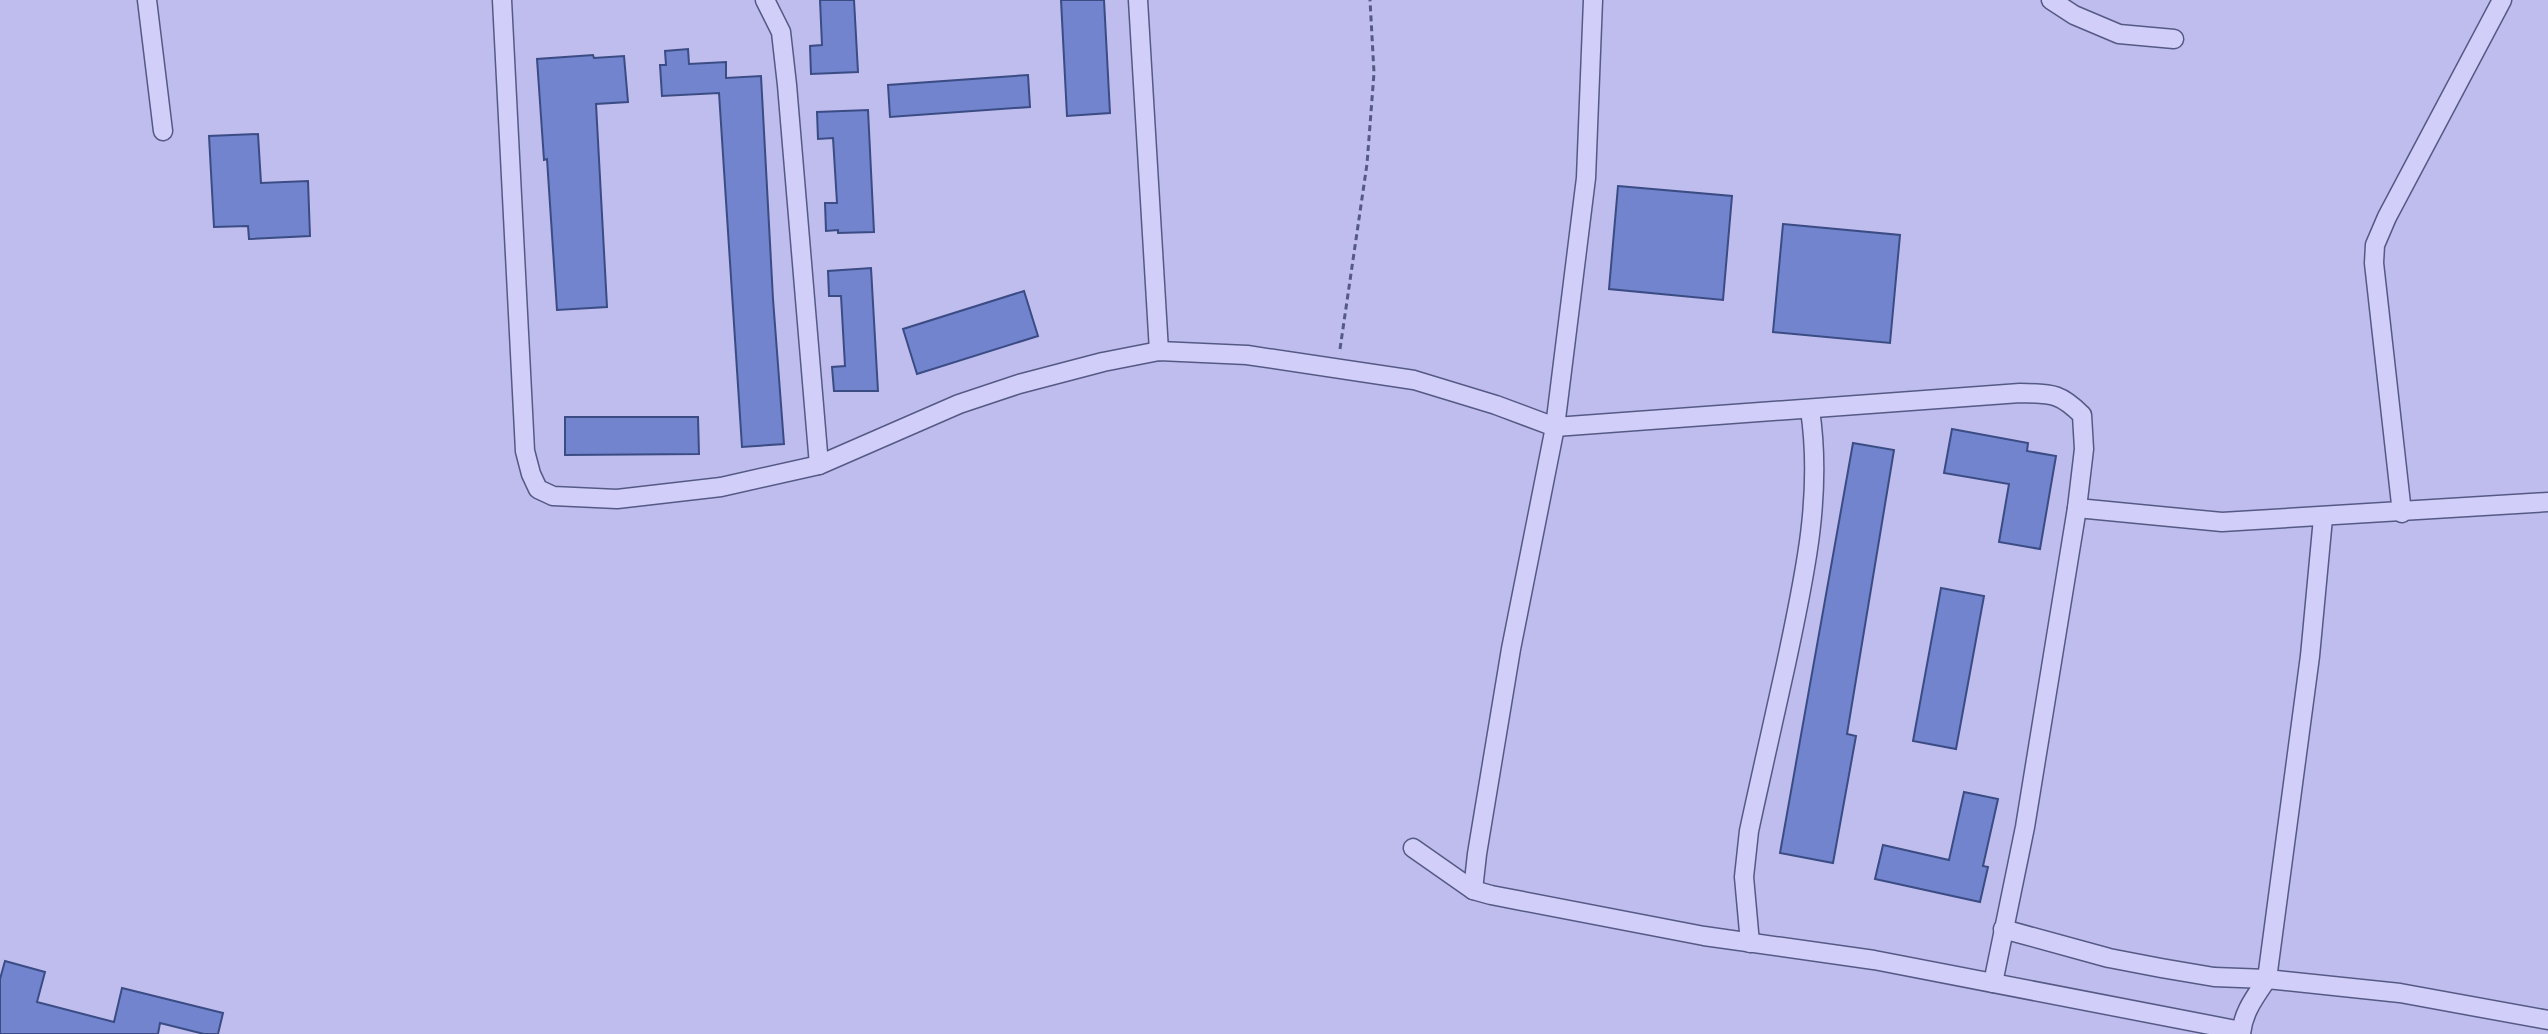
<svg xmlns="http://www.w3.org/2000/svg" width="2548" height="1034" viewBox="0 0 2548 1034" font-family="Spectral,serif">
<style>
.building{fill:#7184cd;stroke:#3b4c84;stroke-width:2}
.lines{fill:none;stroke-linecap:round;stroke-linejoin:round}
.minor-casing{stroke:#555a85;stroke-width:21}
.path{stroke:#555a85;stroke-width:3;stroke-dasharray:6 4;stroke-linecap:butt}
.minor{stroke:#d1cef9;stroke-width:18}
</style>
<rect width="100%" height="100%" fill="#bfbcee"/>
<g class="building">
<polygon points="820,0 854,0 858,72 811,74 810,46 822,45"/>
<polygon points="1061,0 1104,0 1110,113 1067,116"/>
<polygon points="688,49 689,64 726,62 726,78 761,76 773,299 784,444 742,447 719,93 662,96 660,65 666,65 665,51"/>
<polygon points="593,55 594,58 624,56 628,102 596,104 607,307 557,310 547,159 544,160 537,59"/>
<polygon points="1028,75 1030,107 890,117 888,85"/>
<polygon points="868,110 874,232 838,233 838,230 826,231 825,203 837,203 833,138 818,139 817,112"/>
<polygon points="258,134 261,183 308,181 310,236 249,239 248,226 214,227 209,136"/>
<polygon points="1618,186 1732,196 1723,300 1609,289"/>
<polygon points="1783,224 1900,235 1890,343 1773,332"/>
<polygon points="871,268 878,391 834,391 832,367 845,366 841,296 829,296 828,271"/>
<polygon points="1024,291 1038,336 917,374 903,329"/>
<polygon points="565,417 698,417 699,454 565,455"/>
<polygon points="1952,429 2028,443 2027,451 2056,456 2040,549 1999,542 2009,484 1944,473"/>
<polygon points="1853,443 1894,450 1847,734 1856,736 1833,863 1780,853"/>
<polygon points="1941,588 1984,596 1956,749 1913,741"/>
<polygon points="1964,792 1998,799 1983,866 1988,867 1980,902 1875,879 1883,845 1949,860"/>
<polygon points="5,961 45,972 37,1002 114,1022 122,988 223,1013 218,1034 204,1034 160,1023 158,1034 0,1034 0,979"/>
</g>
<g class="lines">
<defs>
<g id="minor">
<polyline points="147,0 163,131"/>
<path d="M 502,0 L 525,451 L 531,474 L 538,489 L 553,496 L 617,499 L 721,487 L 819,465 L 959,404 L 1019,384 L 1103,362 L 1159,351 L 1247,355 L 1414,380 L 1496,405 L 1555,427 L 2020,393 C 2051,394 2059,392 2082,415 L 2084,449 L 2077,508 L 2025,827 L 1993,983"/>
<polyline points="765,0 781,32 787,85 819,465"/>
<polyline points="1138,0 1159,351"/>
<polyline points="2051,0 2074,15 2119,34 2174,39"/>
<polyline points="2077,508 2222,522 2548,502"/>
<polyline points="2402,513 2374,263 2375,245 2387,217 2502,0"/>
<polyline points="1413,848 1473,890 1491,895 1704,936 1874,960 2241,1031"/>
<polyline points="1473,890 1477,854 1511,649 1555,427 1586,178 1593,0"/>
<polyline points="2003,929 2109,958 2161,968 2214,977 2267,979 2400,993 2548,1020"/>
<path d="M 1750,943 L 1744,877 L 1749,831 C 1761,775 1774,719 1786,664 C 1804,579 1823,496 1810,410"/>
<path d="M 2241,1034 C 2243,1012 2255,997 2267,979 L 2310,656 L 2323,518"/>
</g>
</defs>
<use href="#minor" class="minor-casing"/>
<polyline class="path" points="1340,349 1367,164 1374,73 1370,0"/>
<use href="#minor" class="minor"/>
</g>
</svg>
